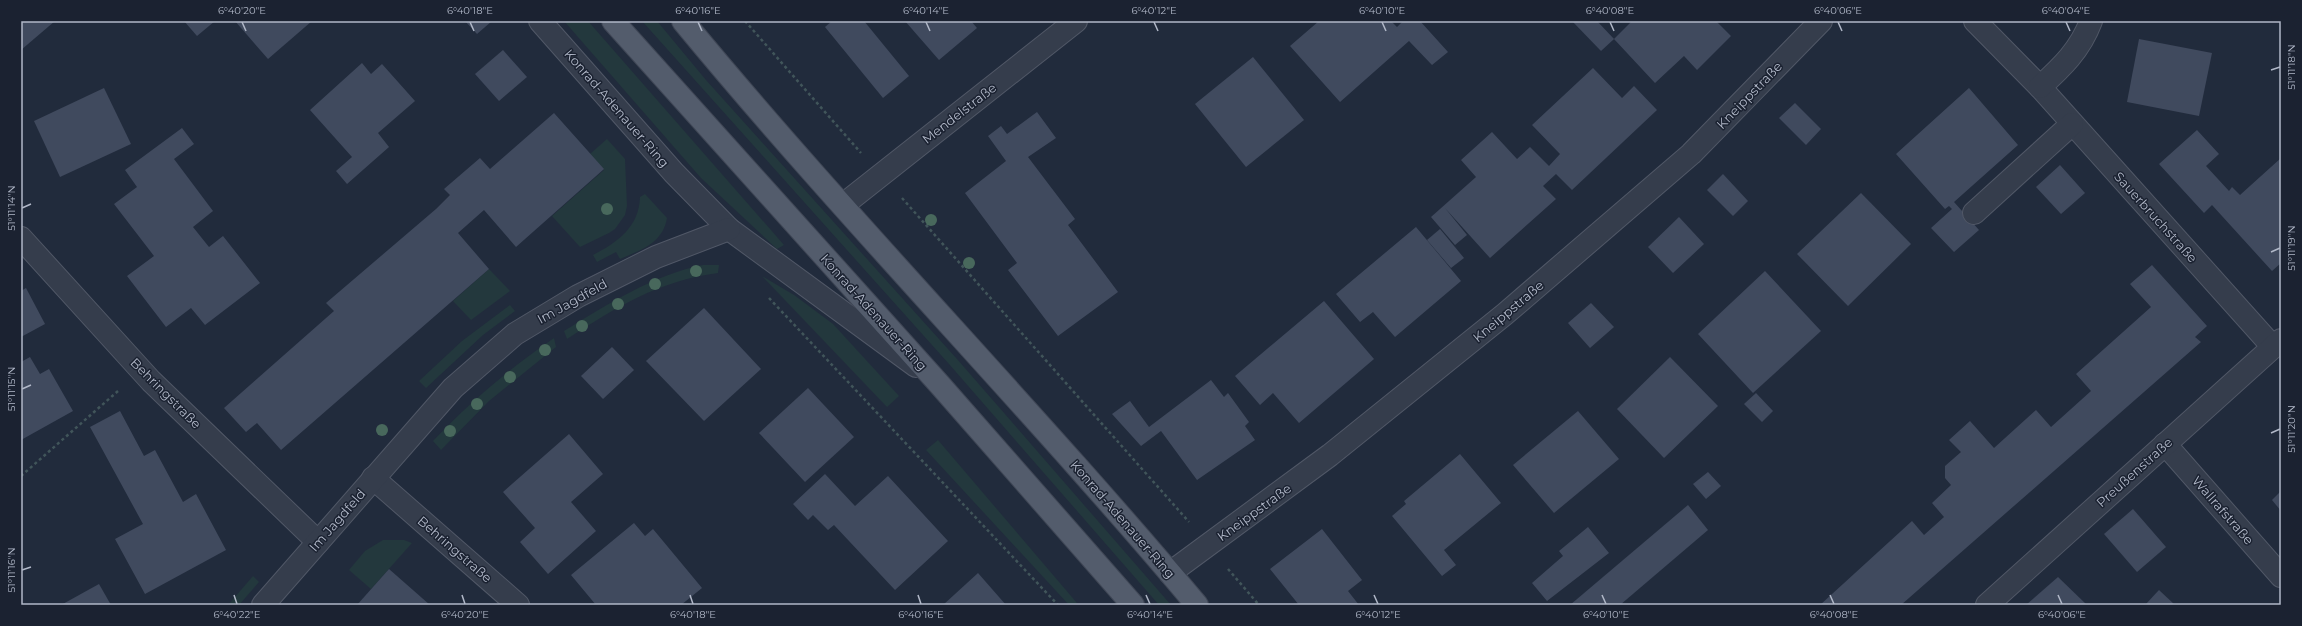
<svg xmlns="http://www.w3.org/2000/svg" width="2302" height="626" viewBox="0 0 2302 626" font-family="Montserrat,sans-serif">
<style>
.green{fill:#23383d}
.building{fill:#404a5e}
.lines{fill:none;stroke-linecap:round;stroke-linejoin:round}
.minor-casing{stroke:#515867;stroke-width:24}
.major-casing{stroke:#3f4655;stroke-width:24}
.path{stroke:#41555a;stroke-width:2.5;stroke-dasharray:3 3;stroke-linecap:butt}
.minor{stroke:#353d4c;stroke-width:22}
.major{stroke:#535c6c;stroke-width:22}
.tree{fill:#48685c}
.ticks{fill:none;stroke:#b1b8c8;stroke-width:1.5}
.labels{text-anchor:middle;stroke-width:3;stroke-linejoin:round;paint-order:stroke}
.street-label{font-size:13px;fill:#b1b8c8;stroke:#1b2231}
.neatline{fill:none;stroke:#b1b8c8;stroke-width:1.5}
.ticks-label{font-size:10px;text-anchor:middle;fill:#b1b8c8}
</style>
<rect width="100%" height="100%" fill="#212b3c"/>
<g class="green">
<polygon points="564,21 588,21 784,245 777,249 701,178"/>
<polygon points="642,21 657,21 706,80 957,359 1171,605 1159,605 949,364"/>
<polygon points="607,139 625,159 627,206 625,215 615,229 609,233 580,247 552,216 604,170 590,154"/>
<path d="M 645,194 L 667,218 C 663,243 641,250 620,259 L 616,252 L 597,262 L 593,255 C 618,242 639,227 640,197 Z"/>
<path d="M 703,265 L 719,265 L 718,273 C 658,281 617,307 567,339 L 564,331 C 608,304 653,275 703,265 Z"/>
<polygon points="489,269 510,291 471,320 453,301"/>
<polygon points="762,276 794,295 833,324 899,396 887,407"/>
<polygon points="510,305 515,311 483,335 426,388 419,381 462,341"/>
<path d="M 554,338 L 556,347 L 489,401 L 441,450 L 433,441 C 470,402 509,369 554,338 Z"/>
<polygon points="938,440 1077,603 1069,605 926,450"/>
<polygon points="383,540 404,540 412,543 371,589 349,570 365,551"/>
<polygon points="253,576 259,582 239,605 228,605"/>
</g>
<g class="building">
<polygon points="21,21 55,21 21,50"/>
<polygon points="184,21 215,21 197,36"/>
<polygon points="235,21 312,21 268,59"/>
<polygon points="465,21 492,21 477,34"/>
<polygon points="832,21 864,21 909,76 883,98 825,27"/>
<polygon points="905,21 971,21 977,28 939,60"/>
<polygon points="1319,21 1391,21 1397,27 1403,21 1420,21 1448,52 1432,65 1409,41 1340,102 1290,46"/>
<polygon points="1572,21 1597,21 1614,39 1601,51"/>
<polygon points="1632,21 1716,21 1731,36 1697,70 1684,56 1655,83 1614,39"/>
<polygon points="2139,39 2212,53 2199,116 2127,102"/>
<polygon points="503,50 527,77 499,101 475,74"/>
<polygon points="1253,57 1304,120 1246,167 1195,104"/>
<polygon points="362,63 371,74 382,64 415,101 378,133 389,147 347,184 336,171 352,157 310,110"/>
<polygon points="1593,68 1622,98 1634,86 1657,110 1572,190 1556,174 1543,186 1556,199 1490,258 1445,208 1467,235 1455,245 1431,217 1476,177 1461,160 1492,132 1517,159 1530,147 1549,166 1560,154 1532,125"/>
<polygon points="104,88 131,144 60,177 34,121"/>
<polygon points="1969,88 2018,145 1954,202 1979,230 1954,252 1931,228 1952,209 1949,206 1945,209 1896,154"/>
<polygon points="1795,103 1821,129 1806,145 1779,118"/>
<polygon points="1037,112 1056,138 1028,157 1075,219 1068,225 1118,292 1058,336 1008,270 1017,263 965,193 1006,161 988,136 1001,126 1007,134"/>
<polygon points="554,113 604,169 516,247 484,210 458,233 489,269 281,450 257,423 246,432 224,408 334,311 326,303 436,209 450,195 444,189 480,158 490,169"/>
<polygon points="182,128 194,144 174,159 213,211 193,227 209,247 223,236 260,283 205,325 191,308 166,327 127,276 154,256 114,204 137,187 125,170"/>
<polygon points="2197,130 2219,154 2206,166 2229,191 2232,187 2240,195 2281,158 2281,263 2272,271 2212,205 2204,213 2159,164"/>
<polygon points="2060,165 2085,193 2061,214 2036,187"/>
<polygon points="1723,174 1748,201 1733,216 1707,190"/>
<polygon points="1861,193 1911,244 1848,306 1797,254"/>
<polygon points="1679,217 1704,244 1673,273 1648,247"/>
<polygon points="1416,227 1461,281 1395,337 1373,312 1360,322 1336,294"/>
<polygon points="1440,229 1464,258 1451,268 1427,240"/>
<polygon points="2152,265 2207,326 2195,337 2201,342 1901,605 1820,605 1912,521 1924,535 1944,517 1932,503 1951,485 1945,478 1945,466 1961,452 1949,440 1970,421 1994,448 2036,410 2051,427 2091,391 2076,374 2151,307 2130,284"/>
<polygon points="1765,271 1821,331 1753,393 1698,334"/>
<polygon points="26,288 45,324 21,337 21,291"/>
<polygon points="1324,301 1374,359 1299,423 1273,393 1260,405 1235,376"/>
<polygon points="1591,303 1614,327 1590,348 1568,323"/>
<polygon points="704,308 761,369 704,421 646,361"/>
<polygon points="612,347 634,370 603,399 581,376"/>
<polygon points="30,357 40,374 49,369 73,411 21,440 21,362"/>
<polygon points="1670,357 1718,406 1664,458 1617,409"/>
<polygon points="1211,380 1224,397 1228,393 1249,422 1245,426 1255,440 1197,480 1161,431 1141,446 1112,414 1130,401 1149,427"/>
<polygon points="808,388 854,437 805,482 759,433"/>
<polygon points="1756,393 1773,411 1762,422 1744,404"/>
<polygon points="120,411 144,456 155,450 183,502 196,494 226,550 145,594 115,539 143,524 90,427"/>
<polygon points="1578,411 1619,459 1554,513 1513,465"/>
<polygon points="569,434 603,474 571,502 596,531 548,574 520,542 535,528 503,492"/>
<polygon points="1460,454 1501,503 1444,550 1456,565 1442,576 1392,516 1406,504 1404,501"/>
<polygon points="1708,472 1721,486 1706,499 1693,484"/>
<polygon points="825,474 855,506 888,476 948,541 895,590 834,525 828,530 813,515 808,520 793,504"/>
<polygon points="2281,491 2281,511 2272,500"/>
<polygon points="1688,505 1708,530 1620,605 1570,605"/>
<polygon points="2133,509 2166,547 2137,572 2104,534"/>
<polygon points="634,523 645,536 653,529 702,588 681,605 596,605 571,575"/>
<polygon points="1588,527 1609,553 1547,601 1532,583 1563,556 1559,551"/>
<polygon points="1322,529 1362,580 1348,591 1359,605 1299,605 1270,569"/>
<polygon points="389,569 430,605 357,605"/>
<polygon points="978,573 1006,605 943,605"/>
<polygon points="2058,577 2087,605 2026,605"/>
<polygon points="99,584 111,605 61,605"/>
<polygon points="2159,590 2175,605 2145,605"/>
</g>
<g class="lines">
<defs>
<g id="minor">
<polyline points="540,21 674,173 729,229 916,366"/>
<polyline points="1975,21 2040,87 2273,347"/>
<path d="M 2040,87 C 2062,67 2080,50 2091,21"/>
<polyline points="843,205 1076,21"/>
<polyline points="1974,213 2072,124"/>
<polyline points="21,238 151,381 318,542"/>
<polyline points="2165,444 2281,576"/>
<polyline points="373,478 518,605"/>
<polyline points="1170,573 1330,455 1505,314 1691,154 1821,21"/>
<polyline points="263,605 453,388 515,334 578,296 656,257 729,229"/>
<polyline points="1987,605 2281,340"/>
</g>
<g id="major">
<polyline points="613,21 940,385 1133,605"/>
<path d="M 683,21 C 848,221 1030,406 1197,605"/>
</g>
</defs>
<use href="#minor" class="minor-casing"/>
<use href="#major" class="major-casing"/>
<g class="path">
<polyline points="745,21 861,153"/>
<polyline points="902,198 1189,522"/>
<polyline points="769,298 1058,605"/>
<polyline points="21,476 118,391"/>
<polyline points="1228,569 1259,605"/>
</g>
<use href="#minor" class="minor"/>
<use href="#major" class="major"/>
</g>
<g class="tree">
<circle cx="607" cy="209" r="6"/>
<circle cx="931" cy="220" r="6"/>
<circle cx="969" cy="263" r="6"/>
<circle cx="696" cy="271" r="6"/>
<circle cx="655" cy="284" r="6"/>
<circle cx="618" cy="304" r="6"/>
<circle cx="582" cy="326" r="6"/>
<circle cx="545" cy="350" r="6"/>
<circle cx="510" cy="377" r="6"/>
<circle cx="477" cy="404" r="6"/>
<circle cx="382" cy="430" r="6"/>
<circle cx="450" cy="431" r="6"/>
</g>
<path class="ticks" d="M 242,22 L 246,31M 470,22 L 474,31M 698,22 L 702,31M 926,22 L 930,31M 1154,22 L 1158,31M 1382,22 L 1386,31M 1610,22 L 1614,31M 1838,22 L 1842,31M 2066,22 L 2070,31M 2271,70 L 2280,67M 22,208 L 31,204M 2271,252 L 2280,248M 22,389 L 31,385M 2271,433 L 2280,429M 22,570 L 31,567M 234,595 L 237,604M 462,595 L 465,604M 690,595 L 693,604M 918,595 L 921,604M 1146,595 L 1150,604M 1374,595 L 1378,604M 1602,595 L 1606,604M 1830,595 L 1834,604M 2058,595 L 2062,604"/>
<g class="labels">
<g class="street-label">
<text transform="translate(1749 95) rotate(-46)" y="5">Kneippstraße</text>
<text transform="translate(617 108) rotate(49)" y="5">Konrad-Adenauer-Ring</text>
<text transform="translate(959 113) rotate(-38)" y="5">Mendelstraße</text>
<text transform="translate(2156 217) rotate(48)" y="5">Sauerbruchstraße</text>
<text transform="translate(572 301) rotate(-29)" y="5">Im Jagdfeld</text>
<text transform="translate(1508 311) rotate(-40)" y="5">Kneippstraße</text>
<text transform="translate(874 312) rotate(48)" y="5">Konrad-Adenauer-Ring</text>
<text transform="translate(166 393) rotate(45)" y="5">Behringstraße</text>
<text transform="translate(2134 472) rotate(-42)" y="5">Preußenstraße</text>
<text transform="translate(2223 510) rotate(49)" y="5">Wallrafstraße</text>
<text transform="translate(1254 512) rotate(-36)" y="5">Kneippstraße</text>
<text transform="translate(1123 519) rotate(49)" y="5">Konrad-Adenauer-Ring</text>
<text transform="translate(337 520) rotate(-49)" y="5">Im Jagdfeld</text>
<text transform="translate(455 549) rotate(41)" y="5">Behringstraße</text>
</g>
</g>
<rect width="2302" height="626" fill="none" stroke="#1b2231" stroke-width="44"/>
<rect x="22" y="22" width="2258" height="582" class="neatline"/>
<g class="ticks-label">
<text x="242" y="14">6°40'20"E</text>
<text x="470" y="14">6°40'18"E</text>
<text x="698" y="14">6°40'16"E</text>
<text x="926" y="14">6°40'14"E</text>
<text x="1154" y="14">6°40'12"E</text>
<text x="1382" y="14">6°40'10"E</text>
<text x="1610" y="14">6°40'08"E</text>
<text x="1838" y="14">6°40'06"E</text>
<text x="2066" y="14">6°40'04"E</text>
<text transform="translate(2291 67) rotate(-90)" y="4">51°11'18"N</text>
<text transform="translate(11 208) rotate(-90)" y="4">51°11'14"N</text>
<text transform="translate(2291 248) rotate(-90)" y="4">51°11'19"N</text>
<text transform="translate(11 389) rotate(-90)" y="4">51°11'15"N</text>
<text transform="translate(2291 429) rotate(-90)" y="4">51°11'20"N</text>
<text transform="translate(11 570) rotate(-90)" y="4">51°11'16"N</text>
<text x="237" y="618">6°40'22"E</text>
<text x="465" y="618">6°40'20"E</text>
<text x="693" y="618">6°40'18"E</text>
<text x="921" y="618">6°40'16"E</text>
<text x="1150" y="618">6°40'14"E</text>
<text x="1378" y="618">6°40'12"E</text>
<text x="1606" y="618">6°40'10"E</text>
<text x="1834" y="618">6°40'08"E</text>
<text x="2062" y="618">6°40'06"E</text>
</g>
</svg>
